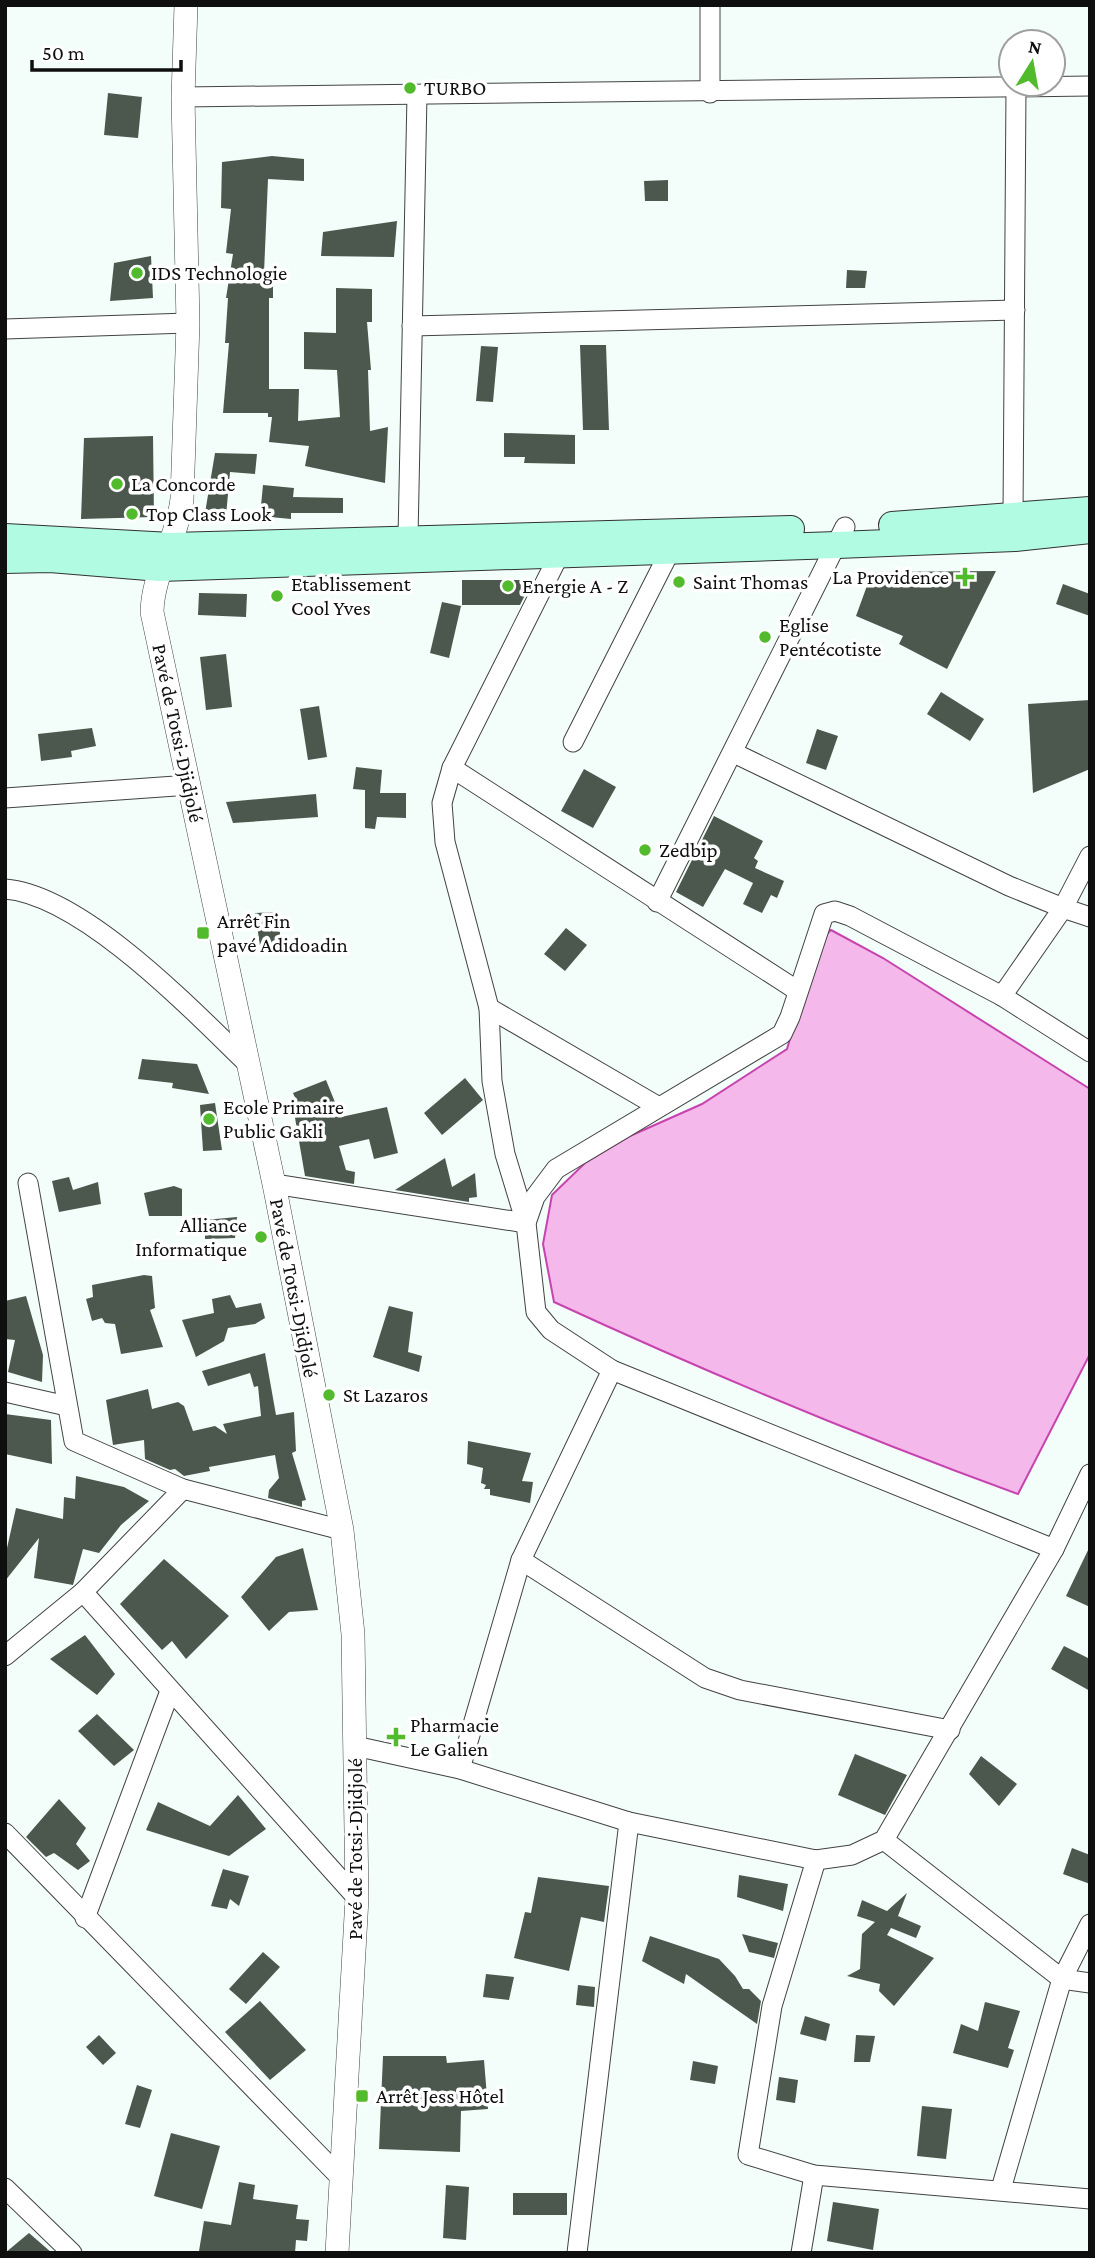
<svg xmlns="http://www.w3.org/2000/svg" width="1095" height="2258" viewBox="0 0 1095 2258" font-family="'Crimson Pro',serif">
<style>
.water{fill:#f4b9ea;stroke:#c744af;stroke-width:2}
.building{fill:#4c584e}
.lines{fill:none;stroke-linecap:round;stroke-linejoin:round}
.minor-casing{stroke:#424242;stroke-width:21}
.tertiary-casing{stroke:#424242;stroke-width:24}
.secondary-casing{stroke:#313131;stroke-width:28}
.minor{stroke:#fff;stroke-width:19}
.tertiary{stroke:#fff;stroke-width:23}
.secondary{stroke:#b1fbe3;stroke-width:26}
.poi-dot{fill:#52ba2d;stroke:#fff;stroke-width:2.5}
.labels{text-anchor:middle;stroke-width:7;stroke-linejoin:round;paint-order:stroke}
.poi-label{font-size:21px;fill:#0f0f0f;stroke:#fff;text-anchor:start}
.street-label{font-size:21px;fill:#0f0f0f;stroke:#fff}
</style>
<rect width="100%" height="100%" fill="#f3fefa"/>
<path class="water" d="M 831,930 L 883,958 L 1090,1089 L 1090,1354 L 1018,1494 C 861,1437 706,1372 554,1302 L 543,1244 L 552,1195 L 585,1163 L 630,1136 L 702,1104 L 787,1049 L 819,941 Z"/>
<g class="building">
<polygon points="108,93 142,97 138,138 104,135"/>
<polygon points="272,156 304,159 304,181 268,179 264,273 273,273 273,298 269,298 269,389 299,389 298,421 340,417 337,370 304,369 304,332 336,333 336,288 372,289 372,322 367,322 371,370 368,370 370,431 388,427 385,483 305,466 309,446 269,442 272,417 268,417 268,413 223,413 229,343 225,343 228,298 226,298 233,254 226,253 231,209 221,208 222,162"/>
<polygon points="668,180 668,201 645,201 644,181"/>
<polygon points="397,221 394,257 321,256 323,232"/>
<polygon points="151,256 153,298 110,301 114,263"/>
<polygon points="847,270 867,271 865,288 846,288"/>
<polygon points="580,345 606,345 609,430 583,430"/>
<polygon points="481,346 498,347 493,402 476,401"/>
<polygon points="504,433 575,435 575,464 524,463 525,457 504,457"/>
<polygon points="153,436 154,517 81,519 84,438"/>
<polygon points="215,453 257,454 255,474 230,472 226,516 205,513"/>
<polygon points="263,485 294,488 293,497 343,498 343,513 291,513 291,519 260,516"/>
<polygon points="996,571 947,669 899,644 903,636 856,616 872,572"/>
<polygon points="462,580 530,580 530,585 520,605 462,605"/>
<polygon points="1063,584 1090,594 1090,616 1056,604"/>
<polygon points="199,593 247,594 246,617 198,615"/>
<polygon points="442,602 461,606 449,658 430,653"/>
<polygon points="226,654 232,707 206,710 200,657"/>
<polygon points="941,692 984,719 970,741 927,714"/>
<polygon points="1090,700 1090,769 1033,793 1028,704"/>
<polygon points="319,706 327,757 308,760 300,709"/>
<polygon points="92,728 96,746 71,751 72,757 41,761 38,734"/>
<polygon points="817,729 838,736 826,770 806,763"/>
<polygon points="356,767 382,770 380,793 406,793 406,818 377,817 375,829 365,828 365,790 353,789"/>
<polygon points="584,769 616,787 593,828 561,811"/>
<polygon points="316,794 318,817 233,823 226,802"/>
<polygon points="714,816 763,841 754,858 758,861 755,868 784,881 777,898 771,895 762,913 743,904 753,883 725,869 703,907 676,892"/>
<polygon points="277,912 282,948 261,952 255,913"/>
<polygon points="566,928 587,945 565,971 544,954"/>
<polygon points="142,1059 197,1064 209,1094 172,1088 173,1083 138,1079"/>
<polygon points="465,1078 483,1100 442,1135 424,1113"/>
<polygon points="326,1080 341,1117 387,1107 398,1153 374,1159 369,1139 339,1146 346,1170 355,1172 354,1184 305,1176 294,1112 300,1110 293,1093"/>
<polygon points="215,1103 222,1150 203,1151 200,1105"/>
<polygon points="445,1158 452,1187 475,1173 477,1197 469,1198 469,1202 395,1190"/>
<polygon points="69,1177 73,1190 98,1182 101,1204 59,1212 52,1181"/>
<polygon points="174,1186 182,1189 182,1216 149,1216 144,1193"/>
<polygon points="237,1217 235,1238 205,1239 205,1220"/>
<polygon points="144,1275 152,1276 155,1308 150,1310 163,1347 121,1354 115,1324 105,1323 102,1318 92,1321 86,1299 93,1297 92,1285"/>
<polygon points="230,1295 236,1308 261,1303 265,1318 255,1324 228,1328 224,1341 196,1357 182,1320 214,1313 212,1299"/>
<polygon points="26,1296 43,1355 42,1382 8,1372 15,1340 5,1339 5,1301"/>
<polygon points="389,1306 413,1312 408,1352 422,1356 419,1372 373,1357"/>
<polygon points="265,1353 276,1415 294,1412 296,1451 292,1453 306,1500 302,1501 302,1507 268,1498 269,1490 279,1478 275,1455 209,1467 210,1471 184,1476 175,1469 170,1470 145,1459 144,1440 113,1445 106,1400 148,1389 152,1409 178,1402 184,1406 193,1431 215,1426 227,1434 223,1424 261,1416 258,1386 254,1387 250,1373 208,1386 202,1371"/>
<polygon points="5,1414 51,1420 52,1464 5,1454"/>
<polygon points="468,1441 531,1453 522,1481 533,1482 530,1503 490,1495 490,1489 484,1489 486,1485 481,1483 483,1468 467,1464"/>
<polygon points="76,1476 124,1487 149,1501 121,1525 99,1553 83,1549 73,1585 34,1578 39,1538 5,1581 5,1557 16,1508 63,1519 64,1497 75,1499"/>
<polygon points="1090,1546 1090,1607 1066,1596"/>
<polygon points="303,1548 318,1610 289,1612 269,1631 241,1597 276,1557"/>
<polygon points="164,1559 229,1616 186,1659 172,1641 162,1650 120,1604"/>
<polygon points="85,1635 115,1674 97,1695 50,1659"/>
<polygon points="1064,1646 1090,1659 1090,1691 1051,1669"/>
<polygon points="97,1714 134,1750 114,1766 78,1731"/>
<polygon points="855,1754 907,1775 885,1815 838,1795"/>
<polygon points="981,1756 1017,1784 999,1806 969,1774"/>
<polygon points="238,1795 266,1829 229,1856 146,1830 158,1802 210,1826"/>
<polygon points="59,1799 86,1828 76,1844 90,1861 78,1870 54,1853 46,1857 26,1837"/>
<polygon points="1072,1848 1090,1855 1090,1884 1063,1874"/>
<polygon points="223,1869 249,1876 239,1906 230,1899 227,1909 211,1906"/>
<polygon points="739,1875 788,1884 783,1911 737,1897"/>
<polygon points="538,1877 609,1886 604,1922 581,1917 569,1971 514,1958 525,1912 531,1913"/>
<polygon points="907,1893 898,1916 921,1926 916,1938 891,1928 887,1935 934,1958 894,2006 879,1991 880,1984 847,1976 860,1969 862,1934 875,1922 857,1916 862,1900 887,1911"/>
<polygon points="742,1934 778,1943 774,1958 749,1952"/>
<polygon points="650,1936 719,1959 735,1976 743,1989 749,1989 761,2001 757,2024 686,1974 684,1984 642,1961"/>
<polygon points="263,1952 280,1967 246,2004 229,1989"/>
<polygon points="486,1974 514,1977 509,2000 483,1997"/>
<polygon points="578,1985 595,1987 594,2007 576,2005"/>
<polygon points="260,2001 306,2050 270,2080 225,2032"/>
<polygon points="985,2002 1020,2011 1008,2048 1014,2050 1008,2068 953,2053 961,2024 978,2031"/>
<polygon points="805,2016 830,2024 826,2041 800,2034"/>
<polygon points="99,2035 116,2053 103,2065 86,2047"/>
<polygon points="856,2035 875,2036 870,2062 854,2062"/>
<polygon points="383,2056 446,2056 447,2063 484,2060 488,2109 461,2111 460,2152 379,2149"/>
<polygon points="693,2061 718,2066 715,2084 690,2080"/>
<polygon points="779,2077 798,2080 795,2103 776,2100"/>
<polygon points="137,2085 152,2090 140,2128 125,2124"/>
<polygon points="922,2106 952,2109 946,2159 917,2156"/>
<polygon points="171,2133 220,2146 202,2209 154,2196"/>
<polygon points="239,2182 255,2185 253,2199 298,2205 296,2219 309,2220 307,2241 296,2240 295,2253 199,2251 204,2221 231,2225"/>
<polygon points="446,2185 469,2187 466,2240 443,2238"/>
<rect x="513" y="2193" width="54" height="22"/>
<polygon points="833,2202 879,2209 873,2250 827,2241"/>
<polygon points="29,2233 52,2253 5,2253"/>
</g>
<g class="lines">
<defs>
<g id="minor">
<polyline points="710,5 710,93"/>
<polyline points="183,97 1090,86"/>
<polyline points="412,326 1015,310"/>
<polyline points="5,329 188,323"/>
<polyline points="1013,518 1016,88"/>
<polyline points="408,538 417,95"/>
<polyline points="573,742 670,551"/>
<polyline points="734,753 1009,886 1063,908 1090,856"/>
<polyline points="452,768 798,991"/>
<polyline points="5,798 190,785"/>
<path d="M 5,889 C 83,895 194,1012 249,1065"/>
<polyline points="657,902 845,527"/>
<polyline points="1002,996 1063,908 1090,917"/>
<polyline points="489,1008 659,1107"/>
<polyline points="28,1183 74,1441 183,1489 342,1530"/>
<polyline points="274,1184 526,1223 505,1154 492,1081 489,1008 445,842 442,803 452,768 559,555"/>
<polyline points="5,1392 67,1406"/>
<polyline points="1054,1549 612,1370 551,1330 536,1312 526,1223 535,1197 556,1169 782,1034 790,1017 824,914 835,911 850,916 1002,996 1090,1052"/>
<polyline points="521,1560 705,1678 740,1690 950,1730"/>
<polyline points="83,1592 357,1898"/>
<polyline points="5,1656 83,1592 183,1489"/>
<polyline points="355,1746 460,1769 629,1822 816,1860 852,1855 884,1840 1054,1549 1090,1474"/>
<polyline points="460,1769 521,1560 612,1370"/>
<polyline points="5,1833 341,2178"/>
<polyline points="884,1840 1062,1979 1090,1983"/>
<polyline points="816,1860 772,2006 748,2155 814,2175 1090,2199"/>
<polyline points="85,1918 170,1691"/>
<polyline points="5,2188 72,2253"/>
<polyline points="1001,2189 1062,1979 1090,1924"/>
<polyline points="577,2253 629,1822"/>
<polyline points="801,2253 814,2175"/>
</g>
<path id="tertiary" d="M 186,5 L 183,97 L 188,323 L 182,499 C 177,540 153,572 152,612 L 274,1184 L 342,1530 L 353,1634 L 357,1898 L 337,2253"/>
<g id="secondary">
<polyline points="892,525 1090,510"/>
<polyline points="5,537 171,546 791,529"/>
<polyline points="5,560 50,559 160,568 837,545 1015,538 1090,530"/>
</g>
</defs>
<use href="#minor" class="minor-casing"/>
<use href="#tertiary" class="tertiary-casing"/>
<use href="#secondary" class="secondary-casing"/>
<use href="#minor" class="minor"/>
<use href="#tertiary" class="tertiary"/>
<use href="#secondary" class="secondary"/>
</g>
<g class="poi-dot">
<circle cx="410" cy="88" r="7"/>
<circle cx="137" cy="273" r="7"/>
<circle cx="117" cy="484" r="7"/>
<circle cx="132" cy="514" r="7"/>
<path d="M961.5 566.5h7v7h7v7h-7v7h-7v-7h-7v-7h7z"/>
<circle cx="679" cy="582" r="7"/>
<circle cx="508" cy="586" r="7"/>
<circle cx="277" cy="596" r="7"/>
<circle cx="765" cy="637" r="7"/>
<circle cx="645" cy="850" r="7"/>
<rect x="196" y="926" width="14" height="14" rx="3.5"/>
<circle cx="209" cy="1119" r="7"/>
<circle cx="261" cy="1237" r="7"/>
<circle cx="329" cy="1395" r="7"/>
<path d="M392.5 1726.5h7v7h7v7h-7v7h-7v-7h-7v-7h7z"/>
<rect x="355" y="2089" width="14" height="14" rx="3.5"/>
</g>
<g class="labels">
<g class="poi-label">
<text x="424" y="95">TURBO</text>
<text x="151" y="280">IDS Technologie</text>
<text x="131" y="491">La Concorde</text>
<text x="146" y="521">Top Class Look</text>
<text x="949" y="584" text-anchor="end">La Providence</text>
<text x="693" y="589">Saint Thomas</text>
<text x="291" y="591">Etablissement<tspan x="291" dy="24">Cool Yves</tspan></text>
<text x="522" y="593">Energie A - Z</text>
<text x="779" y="632">Eglise<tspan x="779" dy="24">Pentécotiste</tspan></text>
<text x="659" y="857">Zedbip</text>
<text x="217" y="928">Arrêt Fin<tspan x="217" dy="24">pavé Adidoadin</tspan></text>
<text x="223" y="1114">Ecole Primaire<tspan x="223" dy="24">Public Gakli</tspan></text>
<text x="247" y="1232" text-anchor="end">Alliance<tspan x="247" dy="24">Informatique</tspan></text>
<text x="343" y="1402">St Lazaros</text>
<text x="410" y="1732">Pharmacie<tspan x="410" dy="24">Le Galien</tspan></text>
<text x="376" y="2103">Arrêt Jess Hôtel</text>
</g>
<g class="street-label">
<text transform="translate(178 733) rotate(78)" y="7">Pavé de Totsi-Djidjolé</text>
<text transform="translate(294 1288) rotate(79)" y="7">Pavé de Totsi-Djidjolé</text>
<text transform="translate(355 1849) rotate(-90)" y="7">Pavé de Totsi-Djidjolé</text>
</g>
</g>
<rect width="1095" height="2258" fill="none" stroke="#0f0f0f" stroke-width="14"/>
<g transform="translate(1032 63) rotate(11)"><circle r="33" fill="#ffffff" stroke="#9f9f9f" stroke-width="2"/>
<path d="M0-5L12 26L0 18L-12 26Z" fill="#52ba2d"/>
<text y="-10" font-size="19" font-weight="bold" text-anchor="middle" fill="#0f0f0f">N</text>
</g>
<path d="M32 60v10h149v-10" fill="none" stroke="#0f0f0f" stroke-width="3.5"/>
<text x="42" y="60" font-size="21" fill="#0f0f0f" stroke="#ffffff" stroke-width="5" paint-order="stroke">50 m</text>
</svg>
